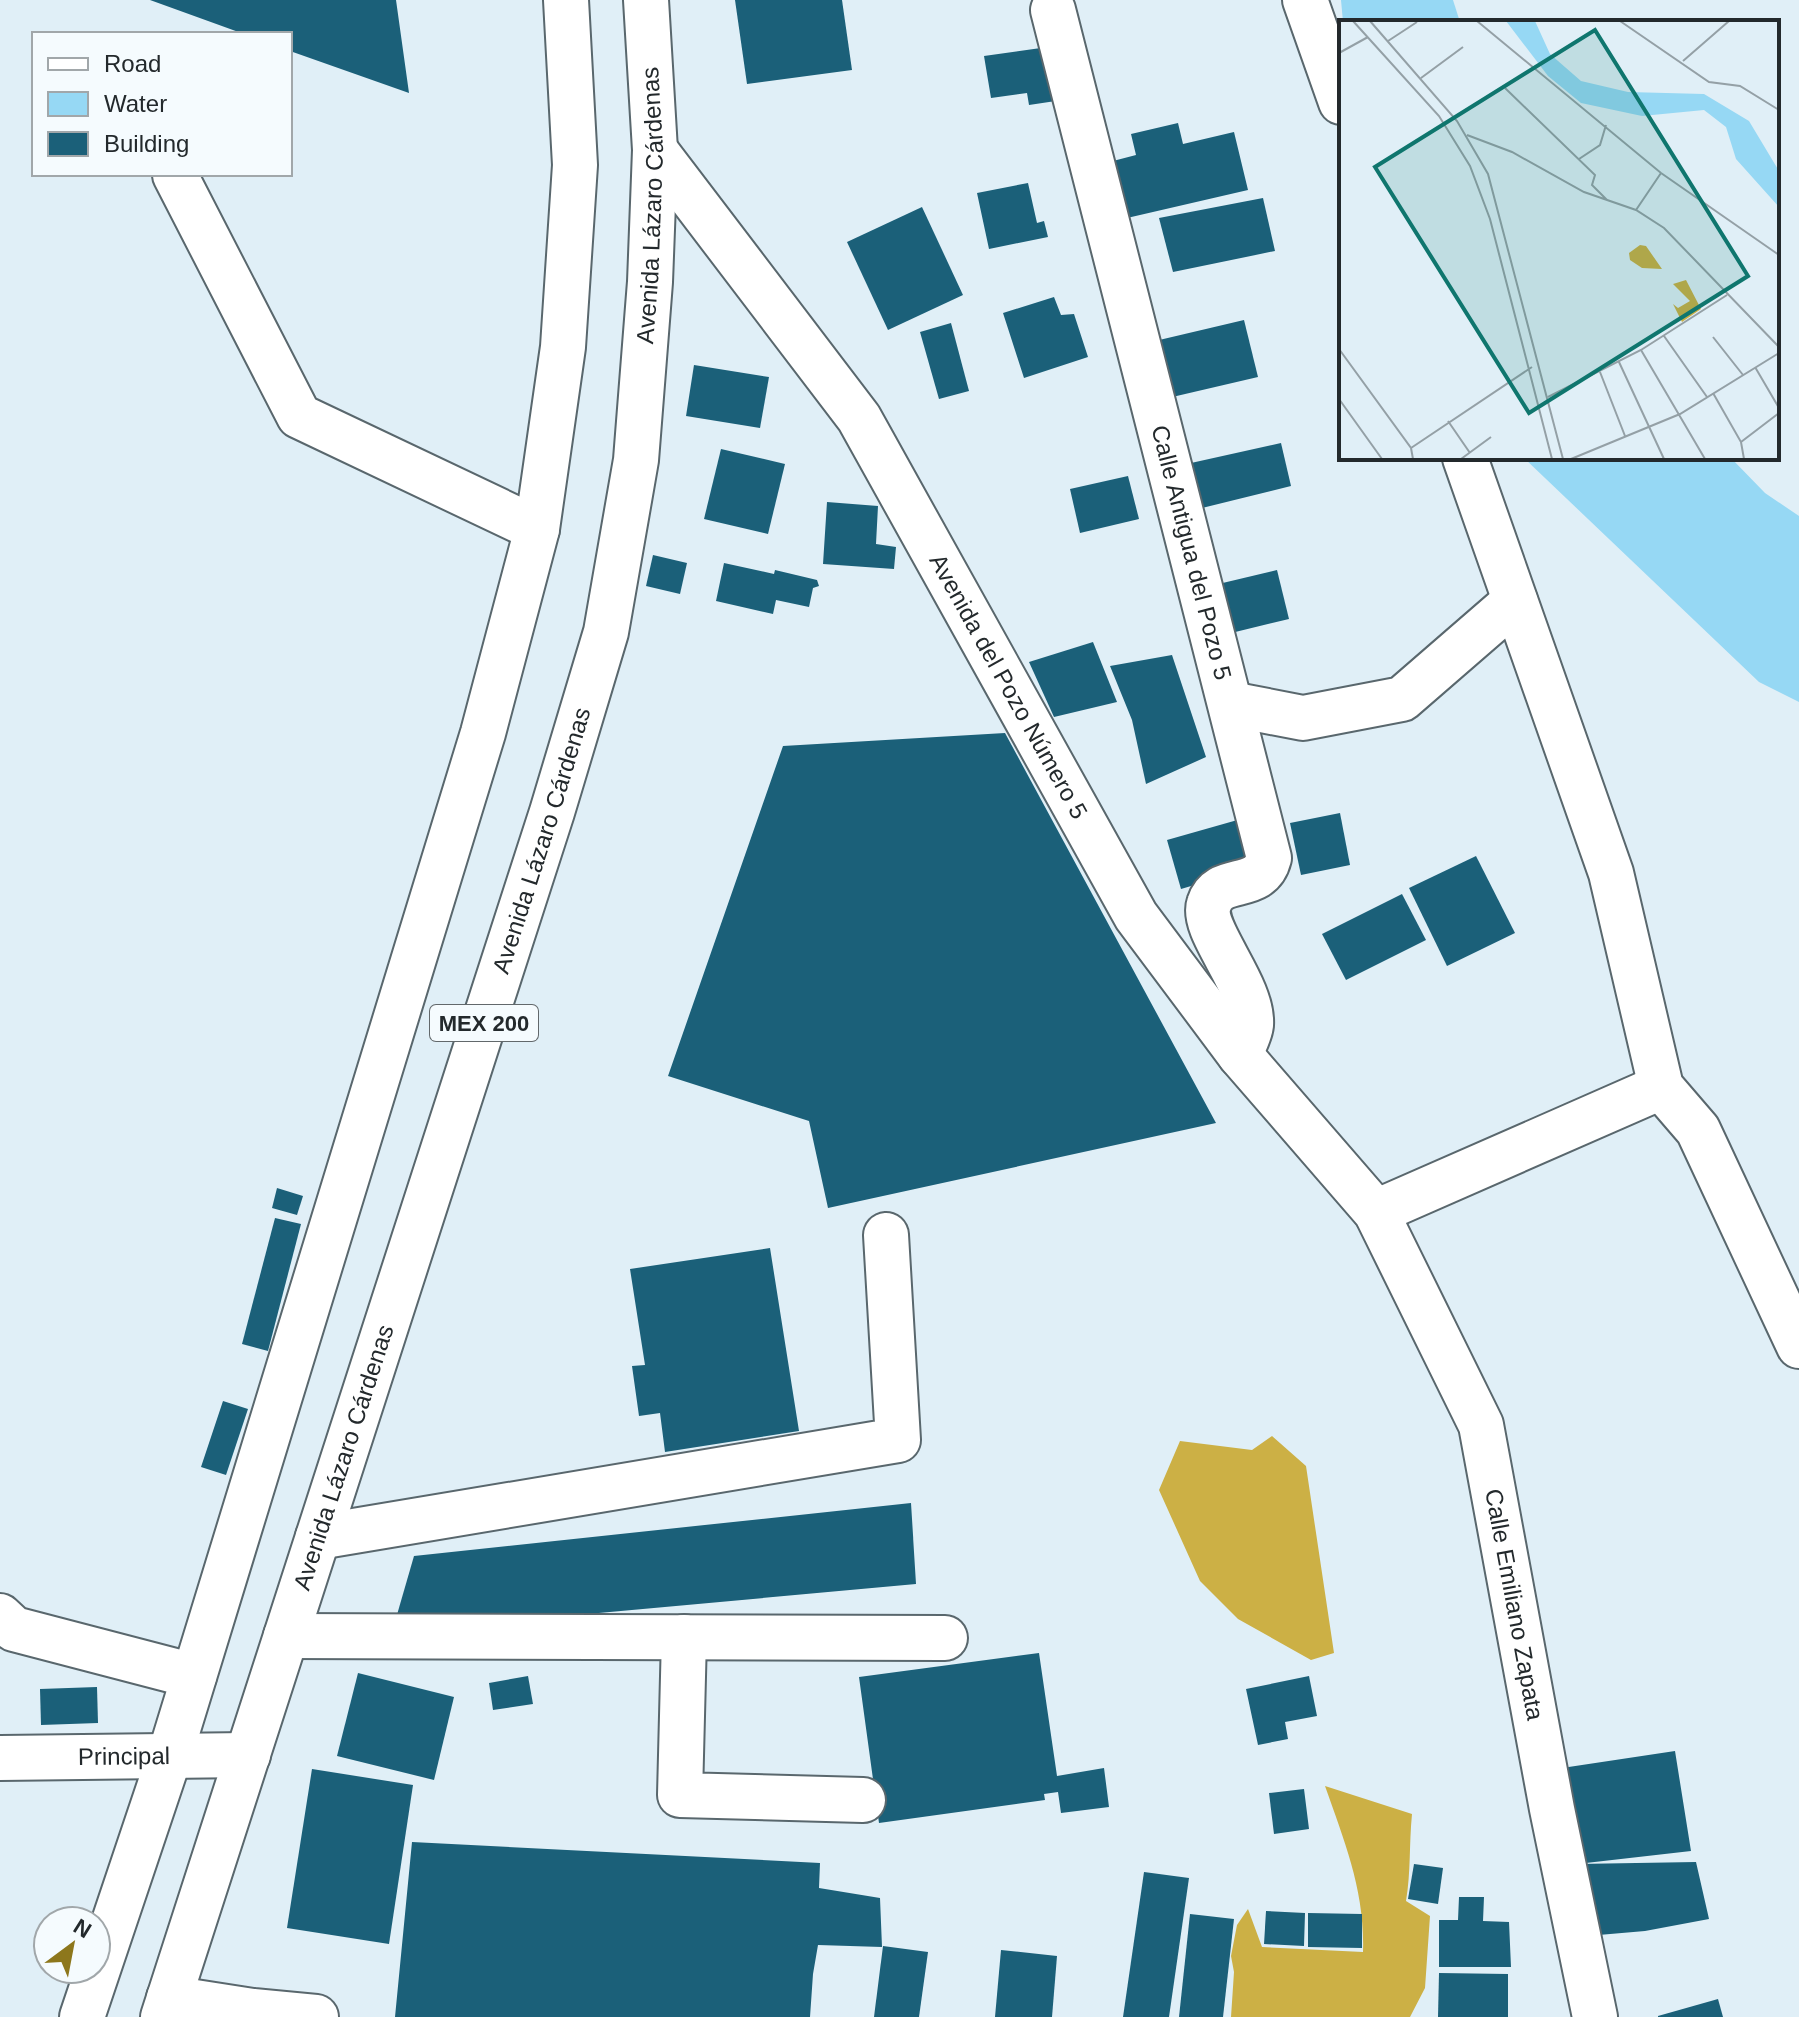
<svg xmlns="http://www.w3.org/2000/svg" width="1799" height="2017" viewBox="0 0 1799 2017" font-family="Arial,sans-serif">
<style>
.forest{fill:#ccb045}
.water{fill:#96d8f4}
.building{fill:#1b6079}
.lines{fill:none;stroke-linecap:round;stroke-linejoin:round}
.minor-casing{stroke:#59676d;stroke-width:48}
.major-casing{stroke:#59676d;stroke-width:48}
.minor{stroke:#fff;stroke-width:44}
.major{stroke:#fff;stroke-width:44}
.labels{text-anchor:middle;stroke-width:8;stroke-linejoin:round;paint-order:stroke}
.shield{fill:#f5fbfe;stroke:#62686b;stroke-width:2}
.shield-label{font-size:22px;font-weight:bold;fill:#23292c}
.street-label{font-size:24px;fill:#23292c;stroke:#f5fbfe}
.inset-road{fill:none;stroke:#94a0a6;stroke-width:2}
.view{fill:#0f766e;fill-opacity:0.15;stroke:#0f766e;stroke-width:4}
.inset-edge{fill:none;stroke:#23292c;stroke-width:4}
</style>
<rect width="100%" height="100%" fill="#e0eff7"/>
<g class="forest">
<polygon points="1272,1436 1306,1466 1334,1653 1311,1660 1238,1619 1200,1581 1159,1490 1180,1441 1252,1450"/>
<path d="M 1325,1786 L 1412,1814 C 1409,1844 1411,1872 1406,1901 L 1430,1916 L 1425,1988 L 1410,2017 L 1231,2017 L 1234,1972 L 1231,1956 L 1237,1925 L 1248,1909 L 1262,1947 L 1363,1952 C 1365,1891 1345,1843 1325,1786 Z"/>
</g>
<g class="water">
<polygon points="1341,0 1453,0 1460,22 1343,22"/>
<polygon points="1524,458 1731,458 1765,493 1799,516 1799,702 1759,682"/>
</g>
<g class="building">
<polygon points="150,0 396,0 409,93 290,51 290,34 244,34"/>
<polygon points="735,0 842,0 852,70 747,84"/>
<polygon points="1062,45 1069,99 1029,105 1027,93 991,98 984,56"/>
<polygon points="1178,123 1183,144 1234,132 1248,190 1127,218 1113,161 1136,155 1131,134"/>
<polygon points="1028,183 1037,223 1044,221 1048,237 989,249 977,193"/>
<polygon points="1263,198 1275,251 1173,272 1159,218"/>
<polygon points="922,207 963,295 888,330 847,242"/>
<polygon points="1054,297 1061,315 1074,314 1088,357 1024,378 1003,313"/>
<polygon points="1244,320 1258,377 1168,398 1155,341"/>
<polygon points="951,323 969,391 939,399 920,332"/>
<polygon points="694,365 769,377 760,428 686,416"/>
<polygon points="1281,443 1291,486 1202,508 1191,463"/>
<polygon points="721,449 785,464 768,534 704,519"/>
<polygon points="1128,476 1139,519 1080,533 1070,489"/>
<polygon points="827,502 878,506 876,544 896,547 894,569 823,564"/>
<polygon points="653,555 687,563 680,594 646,586"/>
<polygon points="724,563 774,574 775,570 817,580 819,586 813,588 809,607 776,600 773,614 716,601"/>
<polygon points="1277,570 1289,619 1223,635 1210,586"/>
<polygon points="1093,642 1117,702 1054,717 1029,662"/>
<polygon points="1172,655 1206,757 1146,784 1132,720 1110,666"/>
<polygon points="1005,733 1216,1123 828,1208 809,1121 668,1076 783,746"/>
<polygon points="1340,813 1350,865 1301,875 1290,823"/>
<polygon points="1248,817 1262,865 1181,889 1167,840"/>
<polygon points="1476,856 1515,933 1447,966 1409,888"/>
<polygon points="1402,894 1426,940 1346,980 1322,934"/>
<polygon points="277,1188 303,1196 297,1215 272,1208"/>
<polygon points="275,1218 301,1224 268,1351 242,1344"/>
<polygon points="770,1248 799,1431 665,1452 660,1413 639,1416 632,1366 645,1365 630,1269"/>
<polygon points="223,1401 248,1409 226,1475 201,1467"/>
<polygon points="911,1503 916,1584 392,1632 414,1556"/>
<polygon points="1039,1653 1057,1776 1104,1768 1109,1807 1061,1813 1058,1792 1044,1794 1045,1800 879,1823 859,1677"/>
<polygon points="358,1673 454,1697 434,1780 337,1756"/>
<polygon points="528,1676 533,1704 493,1710 489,1683"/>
<polygon points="1309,1676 1317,1716 1285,1722 1288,1739 1258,1745 1246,1689"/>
<polygon points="97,1687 98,1723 41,1725 40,1689"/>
<polygon points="1675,1751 1691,1851 1577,1864 1696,1862 1709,1919 1645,1931 1587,1936 1562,1768"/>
<polygon points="312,1769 413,1785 389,1944 287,1928"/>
<polygon points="1304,1789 1309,1829 1274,1834 1269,1793"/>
<polygon points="412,1842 820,1863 819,1888 880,1898 882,1947 818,1945 813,1974 810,2017 395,2017"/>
<polygon points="1414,1864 1443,1868 1438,1904 1408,1899"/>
<polygon points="1144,1872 1189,1878 1169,2017 1123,2017"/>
<polygon points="1459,1897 1484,1897 1483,1921 1509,1922 1511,1967 1439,1967 1439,1920 1458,1920"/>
<polygon points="1266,1911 1305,1913 1304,1946 1264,1944"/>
<polygon points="1308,1913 1362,1914 1362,1948 1308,1947"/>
<polygon points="1190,1914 1234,1919 1223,2017 1179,2017"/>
<polygon points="883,1946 928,1952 919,2017 874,2017"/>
<polygon points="1001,1950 1057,1956 1052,2017 995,2017"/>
<polygon points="1439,1973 1508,1974 1508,2017 1438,2017"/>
<polygon points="1718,1999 1723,2017 1658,2017 1658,2016"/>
</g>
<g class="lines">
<defs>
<g id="minor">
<polyline points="1305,0 1341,102"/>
<path id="s1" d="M 1053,10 L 1269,858 C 1260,894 1219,872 1209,904 C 1200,930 1254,986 1251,1025 C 1250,1035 1243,1046 1240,1055"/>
<path id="s2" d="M 655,150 L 859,418 L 1136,916 L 1240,1055 L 1376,1212 L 1481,1425 L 1552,1809 L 1595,2017"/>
<polyline points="175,175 299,416 537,529"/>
<polyline points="1465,458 1611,873 1661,1087 1698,1130 1799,1346"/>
<polyline points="1231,704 1303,718 1402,699 1515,601"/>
<polyline points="1376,1212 1661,1087"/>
<polyline points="318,1537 898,1440 886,1235"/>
<polyline points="0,1616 14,1629 194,1676"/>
<polyline points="286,1636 945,1638"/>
<polyline points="684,1637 680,1795 863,1800"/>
<path id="s3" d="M 0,1758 L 248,1755"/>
<polyline points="169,1998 253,2011 316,2017"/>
</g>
<g id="major">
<polyline points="82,2017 170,1755 483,733 537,529 563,347 575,165 566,0"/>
<path id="s4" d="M 163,2017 L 552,812 L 606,632 L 636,460 L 650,282 L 655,150 L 646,0"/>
</g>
</defs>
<use href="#minor" class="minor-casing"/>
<use href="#major" class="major-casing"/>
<use href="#minor" class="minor"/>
<use href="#major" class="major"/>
</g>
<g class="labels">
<rect class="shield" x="430" y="1005" width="108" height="36" rx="6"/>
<g class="shield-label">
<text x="484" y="1031">MEX 200</text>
</g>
<g class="street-label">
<text dy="8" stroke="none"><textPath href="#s4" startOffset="1884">Avenida Lázaro Cárdenas</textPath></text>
<text dy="8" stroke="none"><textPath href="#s1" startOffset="560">Calle Antigua del Pozo 5</textPath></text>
<text dy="8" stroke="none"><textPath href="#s2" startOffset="644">Avenida del Pozo Número 5</textPath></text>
<text dy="8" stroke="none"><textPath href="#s4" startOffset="1236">Avenida Lázaro Cárdenas</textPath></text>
<text dy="8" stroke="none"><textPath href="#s4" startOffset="588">Avenida Lázaro Cárdenas</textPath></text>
<text dy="8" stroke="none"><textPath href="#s2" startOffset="1708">Calle Emiliano Zapata</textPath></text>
<text dy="8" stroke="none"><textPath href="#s3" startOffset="124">Principal</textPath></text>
</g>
</g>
<g transform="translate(1339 20)">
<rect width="440" height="440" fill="#e0eff7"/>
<path d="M 301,225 L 307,226 L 323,249 L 303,248 L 291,240 L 290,233 ZM 347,260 L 362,289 L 343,302 L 334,284 L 339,288 L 351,281 L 334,264 Z" fill="#ccb045"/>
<path d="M 167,1 L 196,1 L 211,34 L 242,61 L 289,72 L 365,74 L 410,101 L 440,151 L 440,187 L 397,139 L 387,107 L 365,90 L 303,96 L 242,83 L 209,56 Z" fill="#96d8f4"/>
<path class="inset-road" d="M 14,1 L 100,96 L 131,146 L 151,199 L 213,439M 31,1 L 118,101 L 149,154 L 224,439M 138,1 L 322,153 L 440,235M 281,1 L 370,62 L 401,66 L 440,90M 49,21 L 78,2M 0,33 L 29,17M 344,41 L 390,1M 82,58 L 124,27M 166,68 L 256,155 L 253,165 L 268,180M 128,115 L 173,132 L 245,172 L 297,190 L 325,208 L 440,327M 240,139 L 261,125 L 267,105M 297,190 L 322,153M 325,316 L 368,377M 374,317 L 404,355M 0,329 L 72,428 L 74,439M 302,330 L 366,439M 280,342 L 325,439M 416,347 L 440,388M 261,352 L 286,416M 374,373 L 402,422 L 405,439M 209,377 L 302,330 L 388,275M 0,379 L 43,439M 109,401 L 131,433M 402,422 L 440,393M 72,428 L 193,347M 122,439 L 152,417M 232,439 L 341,394 L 440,333"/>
<path class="view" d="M 256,10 L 409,256 L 190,393 L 36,147 Z"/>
<rect width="440" height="440" class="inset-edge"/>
</g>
<rect x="32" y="32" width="260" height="144" fill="#f5fbfe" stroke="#a1a7aa" stroke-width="2"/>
<rect x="48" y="58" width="40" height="12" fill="#ffffff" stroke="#a1a7aa" stroke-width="2"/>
<text x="104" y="72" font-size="24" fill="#23292c">Road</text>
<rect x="48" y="92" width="40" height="24" fill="#96d8f4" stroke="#a1a7aa" stroke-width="2"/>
<text x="104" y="112" font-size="24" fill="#23292c">Water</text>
<rect x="48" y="132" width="40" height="24" fill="#1b6079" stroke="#a1a7aa" stroke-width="2"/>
<text x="104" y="152" font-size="24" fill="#23292c">Building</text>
<g transform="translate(72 1945) rotate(32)"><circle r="38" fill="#f5fbfe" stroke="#a1a7aa" stroke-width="2"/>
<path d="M0-6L14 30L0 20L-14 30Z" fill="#8d771c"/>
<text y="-12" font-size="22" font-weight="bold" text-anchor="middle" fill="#23292c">N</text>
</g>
</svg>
